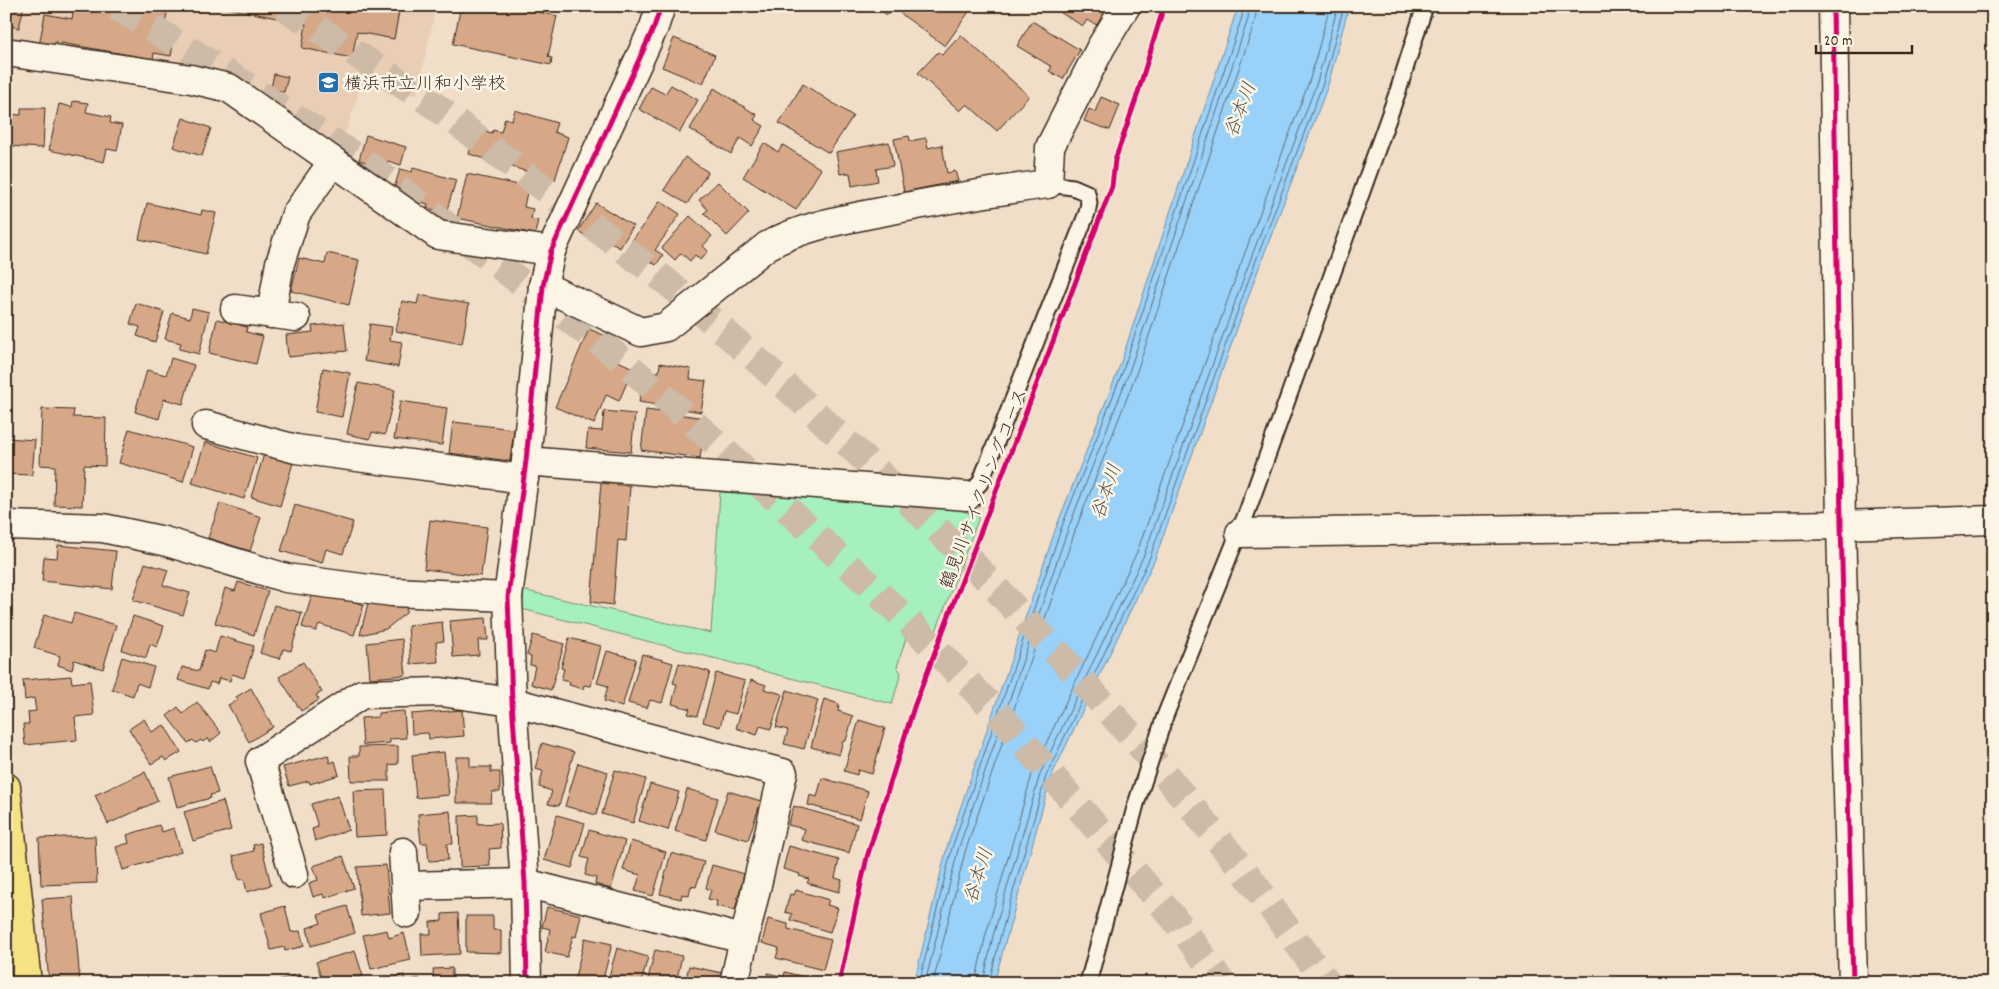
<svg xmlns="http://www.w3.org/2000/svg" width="1999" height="989" viewBox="0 0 1999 989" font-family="Dekko,'Klee One',sans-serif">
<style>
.built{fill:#e9ceb5}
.green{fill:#a6f0bf;stroke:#708d6e}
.water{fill:#99d1f8;stroke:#738ea1}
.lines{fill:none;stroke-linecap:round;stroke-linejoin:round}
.shore{stroke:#616d75;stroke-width:1}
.building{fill:#d6a887;stroke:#3b2a1e}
.highway-tunnel{stroke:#cdbaa7;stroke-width:28;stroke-dasharray:28 14;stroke-linecap:butt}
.lane-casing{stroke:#3b2a1e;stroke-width:19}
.street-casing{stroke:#3b2a1e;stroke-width:31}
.primary-casing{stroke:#3b2a1e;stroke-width:31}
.lane{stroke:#fcf5e5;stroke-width:15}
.street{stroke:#fcf5e5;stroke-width:28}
.primary{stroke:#f5e382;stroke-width:28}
.cycleway-casing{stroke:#fcf5e5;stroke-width:8}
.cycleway{stroke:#d6006c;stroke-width:5}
.labels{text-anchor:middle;stroke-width:5;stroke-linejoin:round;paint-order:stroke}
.poi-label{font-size:18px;fill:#3b2a1e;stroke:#fcf5e5;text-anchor:start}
.street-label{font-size:18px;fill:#3b2a1e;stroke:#fcf5e5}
.water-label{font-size:19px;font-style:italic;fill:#525454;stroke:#fcf5e5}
</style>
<rect width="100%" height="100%" fill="#f1dec9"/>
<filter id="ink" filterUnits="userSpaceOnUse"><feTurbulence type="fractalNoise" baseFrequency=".02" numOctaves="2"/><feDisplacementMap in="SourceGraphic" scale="10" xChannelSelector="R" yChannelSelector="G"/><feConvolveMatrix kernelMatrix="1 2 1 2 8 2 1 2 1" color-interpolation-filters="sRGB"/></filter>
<g filter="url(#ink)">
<polygon class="built" points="6,6 436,6 417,95 361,86 338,156 232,81 6,46"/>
<polygon class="green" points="720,492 953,507 979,517 933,639 908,632 897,667 901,673 892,704 522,609 522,590 711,633"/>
<polygon class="water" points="1238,6 1349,6 1328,85 1254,281 1155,559 1051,777 994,983 914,983 947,847 1057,525 1118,371"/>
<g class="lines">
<g class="shore">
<polyline points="919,983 952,848 1062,526 1122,373 1242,17 1243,6"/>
<polyline points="925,983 958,850 1068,529 1128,375 1248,19 1249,6"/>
<polyline points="933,983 965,852 1075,531 1135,377 1255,21 1257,6"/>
<polyline points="975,983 986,934 1033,771 1137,552 1237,274 1310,79 1330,6"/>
<polyline points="983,983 993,936 1040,774 1144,555 1244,277 1317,82 1338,6"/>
<polyline points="989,983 1000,938 1046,776 1150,557 1249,279 1323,83 1344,6"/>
</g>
</g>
<g class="building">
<polygon points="6,6 24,6 19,28 6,25"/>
<polygon points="74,6 129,6 167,13 163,36 174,39 171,56 154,53 153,59 55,42 54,48 39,46 45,14 72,19"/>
<polygon points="218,6 400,6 394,39 357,32 352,58 302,48 306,24"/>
<polygon points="461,6 512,6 557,16 548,57 552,58 551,65 453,44"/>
<polygon points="612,6 642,6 641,12"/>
<polygon points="875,6 973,6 945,46 893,8 887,15"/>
<polygon points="1065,6 1110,6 1099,26 1087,20 1083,26 1061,13"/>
<polygon points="1032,21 1080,50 1063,79 1049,71 1052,67 1017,46"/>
<polygon points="961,35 1029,96 997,131 967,104 960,111 918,73 938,52 942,55"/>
<polygon points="674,38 715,55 703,84 662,67"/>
<polygon points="274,74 288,77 284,92 271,88"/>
<polygon points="803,84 853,116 829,153 779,123"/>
<polygon points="671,85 698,100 680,132 639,109 651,87 665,94"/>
<polygon points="714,88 757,115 754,120 764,126 752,146 740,138 731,154 690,129"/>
<polygon points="1101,97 1120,105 1110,130 1084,121 1089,109 1095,112"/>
<polygon points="73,101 88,103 86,112 111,117 110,123 122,125 117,151 107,149 104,162 49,150 59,104 72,107"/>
<polygon points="21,108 45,108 43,148 6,146 6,114 21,115"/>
<polygon points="515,110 557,123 554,132 568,137 555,180 469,154 476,128 492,133 493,130 501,132 505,118 512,120"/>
<polygon points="183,118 211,128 202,156 173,147"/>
<polygon points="366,135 406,147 401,165 388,161 386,168 359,160"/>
<polygon points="909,136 910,141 926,138 928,148 942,145 947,173 955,171 958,181 904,192 894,139"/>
<polygon points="889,142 893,166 876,169 878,181 852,186 850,173 840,174 836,152"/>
<polygon points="764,143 778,152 783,145 821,169 796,210 743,177"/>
<polygon points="685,157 708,172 687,204 664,190"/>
<polygon points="413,168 456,180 446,213 427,208 428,204 410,199 411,194 394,189 400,169 412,172"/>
<polygon points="467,174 528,187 524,207 533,209 531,219 538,220 535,234 457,218"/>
<polygon points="718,182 749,213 727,236 704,213 708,210 699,200"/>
<polygon points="660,201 680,214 655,250 663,255 656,265 648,260 644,266 624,252"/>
<polygon points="147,203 201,215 202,210 216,213 206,254 139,239"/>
<polygon points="596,203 633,226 620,248 606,240 602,246 578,231"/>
<polygon points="690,216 712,236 703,246 708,251 700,260 695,255 690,261 681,253 675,260 662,248"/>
<polygon points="327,253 359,260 349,305 291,291 299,258 325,264"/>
<polygon points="419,295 469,304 462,344 396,331 402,301 417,304"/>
<polygon points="136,303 164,312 155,342 137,336 140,327 130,324"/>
<polygon points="192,308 209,312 199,354 179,349 181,343 165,339 172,313 190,318"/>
<polygon points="217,319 247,327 246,332 263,336 256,364 209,353"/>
<polygon points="344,323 347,351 288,357 286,335 313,332 312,326"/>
<polygon points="370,324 392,327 390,340 402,342 398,367 364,361"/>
<polygon points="589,329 611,338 603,354 633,368 619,401 606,395 594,424 555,407"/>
<polygon points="171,358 194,365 183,404 164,399 159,419 135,412 147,370 166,375"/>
<polygon points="660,363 691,369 690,379 706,381 701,412 639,402 645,370 659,372"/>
<polygon points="323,368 350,373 342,417 315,412"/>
<polygon points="358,383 395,390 385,435 372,432 370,439 347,434"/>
<polygon points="400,401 447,408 442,445 394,439"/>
<polygon points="42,409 74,410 73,417 106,418 105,466 84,465 82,506 54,505 55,466 40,465"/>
<polygon points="646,410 706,418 700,458 641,450"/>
<polygon points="604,411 635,414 631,452 586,448 588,430 602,431"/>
<polygon points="453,422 514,429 510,461 449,453"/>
<polygon points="129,429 193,447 183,482 119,463"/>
<polygon points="6,438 35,440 32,475 6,474"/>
<polygon points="205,442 257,458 244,499 192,483"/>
<polygon points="264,454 293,463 280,506 251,497"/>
<polygon points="601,483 630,486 626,541 618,540 613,605 591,602"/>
<polygon points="220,503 261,517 250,551 208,538"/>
<polygon points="295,505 353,522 343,554 326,549 322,563 281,551"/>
<polygon points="430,520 487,527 481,576 424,569"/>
<polygon points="58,545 116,551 112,589 42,581 44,557 57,558"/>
<polygon points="145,563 168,570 163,585 190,593 183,615 133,600"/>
<polygon points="238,582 268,591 254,635 215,623 225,588 235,591"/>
<polygon points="314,589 364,605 354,635 319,624 316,631 302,627"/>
<polygon points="369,599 407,603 406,613 386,629 360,635"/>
<polygon points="274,605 302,613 291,651 283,649 280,659 260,653"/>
<polygon points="74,613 116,625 103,669 74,660 72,670 58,665 60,656 34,648 44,615 71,623"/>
<polygon points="133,616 164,626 157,647 150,644 146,658 122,650"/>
<polygon points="486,618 488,640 478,640 479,655 453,657 450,621"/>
<polygon points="442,622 444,641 436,642 438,662 411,664 408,626"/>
<polygon points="533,635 564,644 551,690 531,684 535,666 530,665 531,657 527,655"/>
<polygon points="220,636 254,646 244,678 232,674 230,681 219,678 217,684 210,682 208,689 178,680 182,667 199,671 205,650 215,653"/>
<polygon points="569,638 601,646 591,686 584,685 583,689 569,685 570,682 561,680 564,669 561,668"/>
<polygon points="402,639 406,675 370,678 367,643"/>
<polygon points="607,651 636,659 622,707 604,701 608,686 597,683"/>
<polygon points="642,654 673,663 662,703 650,700 647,708 628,703"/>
<polygon points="122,657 154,667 148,687 137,683 133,696 112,689"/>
<polygon points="303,662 322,692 316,695 319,700 301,711 279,677"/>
<polygon points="679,663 710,672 697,716 688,714 690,709 672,704 677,684 673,683"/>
<polygon points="716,673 745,681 736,714 724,711 720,727 703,722"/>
<polygon points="71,676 72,683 90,681 94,715 75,717 77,740 25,745 23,724 29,724 28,712 36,711 34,698 25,700 23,680"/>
<polygon points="751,680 766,685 764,689 782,694 771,729 760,726 757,735 736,728"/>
<polygon points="251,688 273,727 249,742 228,705 238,700 236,697"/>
<polygon points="787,690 818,700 804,749 784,744 788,730 776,727"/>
<polygon points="824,699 839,704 838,711 853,716 846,741 843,741 839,755 811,747"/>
<polygon points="197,702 221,733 210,742 208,738 203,742 201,740 196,743 193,740 188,743 167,716 178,707 183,714"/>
<polygon points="462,710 464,736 429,739 428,733 412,734 411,714"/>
<polygon points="404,711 406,738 390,739 390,743 363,745 361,718 378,717 378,713"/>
<polygon points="144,719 152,732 164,725 181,752 166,761 163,757 151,764 129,729"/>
<polygon points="859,720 885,728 872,774 858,770 857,775 844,771"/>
<polygon points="542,743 574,752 559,806 548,804 552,791 539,787 543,771 535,769"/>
<polygon points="398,746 398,764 389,765 389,781 351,781 350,756 359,756 359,747"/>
<polygon points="444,752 449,795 416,798 412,755"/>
<polygon points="328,755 330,763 335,761 339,775 310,784 309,781 289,786 283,767"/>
<polygon points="456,757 470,757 470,767 491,767 491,772 500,772 500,792 492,792 491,803 456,803"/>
<polygon points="578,763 608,772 596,815 565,806"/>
<polygon points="210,766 218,793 210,795 211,798 177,807 169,777"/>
<polygon points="615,770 646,779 633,823 602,814"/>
<polygon points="145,772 158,801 108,824 95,795"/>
<polygon points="822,778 868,791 860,819 808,805 810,795 817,797"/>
<polygon points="650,784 679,792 668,830 639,821"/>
<polygon points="687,789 718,798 706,840 675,831"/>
<polygon points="385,790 387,835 355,837 353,791"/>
<polygon points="728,791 761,801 748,840 715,830"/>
<polygon points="338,796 349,830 315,841 312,829 318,827 311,804"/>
<polygon points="223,801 231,830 193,841 184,812"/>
<polygon points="794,806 857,824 849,853 801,840 805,829 788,825"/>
<polygon points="450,811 453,844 447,844 448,860 429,861 427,843 421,843 418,814"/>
<polygon points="478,815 478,824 500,823 501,848 489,849 490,866 460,867 459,816"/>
<polygon points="557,815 585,823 572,868 544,860"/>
<polygon points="159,825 162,832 174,828 181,852 123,870 116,847 129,843 127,835"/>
<polygon points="589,830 625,841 611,889 595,884 596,878 585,875 589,859 581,857"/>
<polygon points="95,836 97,883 41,885 39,838"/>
<polygon points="631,841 666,852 653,896 635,891 640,875 623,870"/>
<polygon points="261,843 271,885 247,892 244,879 239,880 233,856 254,851 253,845"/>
<polygon points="789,846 839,860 835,878 842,880 839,892 807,883 809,879 799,876 800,874 783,869"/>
<polygon points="671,853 704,862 696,887 691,886 689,896 682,894 681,899 660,894"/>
<polygon points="343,856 354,888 325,898 323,894 313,897 309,883 318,880 313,866"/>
<polygon points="386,865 390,913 361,916 357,867"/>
<polygon points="712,865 744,874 735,910 716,906 717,901 708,899 711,890 706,888"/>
<polygon points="796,890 829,900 827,905 838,908 830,932 790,920 792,914 785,912 790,894 794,895"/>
<polygon points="73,897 80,983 49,983 42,899"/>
<polygon points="285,906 291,932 300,931 304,946 285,951 284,947 271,950 261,913"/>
<polygon points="347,906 355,933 311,946 307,928 321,923 318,915"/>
<polygon points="547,907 581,915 576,937 573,936 567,957 545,952 550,929 542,927"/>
<polygon points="458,913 460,954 422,956 421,934 431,934 430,922 442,921 442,914"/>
<polygon points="466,916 493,916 493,930 501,930 501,953 466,952"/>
<polygon points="768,919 788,924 788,929 831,940 823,970 776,958 779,948 762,943"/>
<polygon points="387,930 389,938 404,933 411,960 371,969 363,935"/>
<polygon points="585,938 612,944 602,983 574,981"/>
<polygon points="617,948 648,957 641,983 607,983"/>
<polygon points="655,950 682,956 676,983 647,983"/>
<polygon points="355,951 363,976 339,983 330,983 328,978 322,980 316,962"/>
<polygon points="689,966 722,973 719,983 685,983"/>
<polygon points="452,968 452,978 466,977 466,983 434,983 433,969"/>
<polygon points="785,972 815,980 815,983 765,983 768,973 784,977"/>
<polygon points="299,974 302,983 268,983"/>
<polygon points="404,975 405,981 419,978 420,983 391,983 390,978"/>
</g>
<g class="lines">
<g class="highway-tunnel">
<polyline points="116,6 244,84 368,165 617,356 707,435 907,620 1003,719 1178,923 1222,983"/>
<polyline points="283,6 435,106 667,282 765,367 857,452 969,560 1061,657 1159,767 1248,876 1327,983"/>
</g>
<defs>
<g id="lane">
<polyline points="967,496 980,483 1087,213 1089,203 1087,193 1073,187 1048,184"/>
<polyline points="1088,983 1136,804 1165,716 1247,512 1398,91 1425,6"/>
</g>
<g id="street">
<polyline points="1833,6 1841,525 1853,983"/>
<polyline points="6,52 191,79 229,88 438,235 551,251"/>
<path d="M 543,286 L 641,332 L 666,327 L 767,246 C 802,226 846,219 886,211 C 940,200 994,191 1048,184 L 1050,147 L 1101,47 L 1126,6"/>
<polyline points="235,309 296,317"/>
<polyline points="271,314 280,263 296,214 333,161"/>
<polyline points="206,425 296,449 524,479"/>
<polyline points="526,461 967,496"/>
<polyline points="6,525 103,528 164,541 286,578 392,592 508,597"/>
<polyline points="1240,533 1841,525 1993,520"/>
<polyline points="403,852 407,913"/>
<polyline points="294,874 260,761 362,694 441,692 512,702 783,773 734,983"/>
<polyline points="407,886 525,883 743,939"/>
<polyline points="527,983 525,883 512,702 508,597 526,461 543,286 551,251 654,27 661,6"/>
</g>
<polyline id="primary" points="6,787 27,983"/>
</defs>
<use href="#lane" class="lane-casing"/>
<use href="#street" class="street-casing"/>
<use href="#primary" class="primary-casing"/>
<use href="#lane" class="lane"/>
<use href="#street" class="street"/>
<use href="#primary" class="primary"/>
<defs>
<g id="cycleway">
<polyline points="1833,6 1841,525 1853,983"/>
<polyline points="527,983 525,883 512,702 508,597 526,461 543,286 551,251 654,27 661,6"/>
<polyline points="839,983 867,857 914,707 1112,186 1115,160 1136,99 1164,6"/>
</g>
</defs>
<use href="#cycleway" class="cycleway-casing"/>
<use href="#cycleway" class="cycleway"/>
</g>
</g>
<defs>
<symbol id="school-square" viewBox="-11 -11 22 22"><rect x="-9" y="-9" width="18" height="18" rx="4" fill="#1f6fb2" stroke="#fcf5e5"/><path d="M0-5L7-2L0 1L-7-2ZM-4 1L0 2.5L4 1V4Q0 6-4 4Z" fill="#fff"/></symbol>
</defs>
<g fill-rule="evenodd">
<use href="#school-square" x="316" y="70" width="25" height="25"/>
</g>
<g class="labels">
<g class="poi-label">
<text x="344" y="89">横浜市立川和小学校</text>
</g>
<g class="street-label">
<text transform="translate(983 488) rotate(-69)" y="6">鶴見川サイクリングコース</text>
</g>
<g class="water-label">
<text transform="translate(1239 109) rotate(-69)" y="7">谷本川</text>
<text transform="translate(1105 491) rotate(-71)" y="7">谷本川</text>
<text transform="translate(977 875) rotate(-72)" y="7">谷本川</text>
</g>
</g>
<rect width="1999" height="989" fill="none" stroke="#fcf5e5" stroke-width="25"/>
<rect x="12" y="12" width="1974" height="964" fill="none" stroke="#3b2a1e" stroke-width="2" filter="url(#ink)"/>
<path d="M1816 45v8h96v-8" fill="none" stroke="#3b2a1e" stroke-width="2.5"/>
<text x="1824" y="45" font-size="15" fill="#3b2a1e" stroke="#fcf5e5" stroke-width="4" paint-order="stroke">20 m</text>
</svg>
